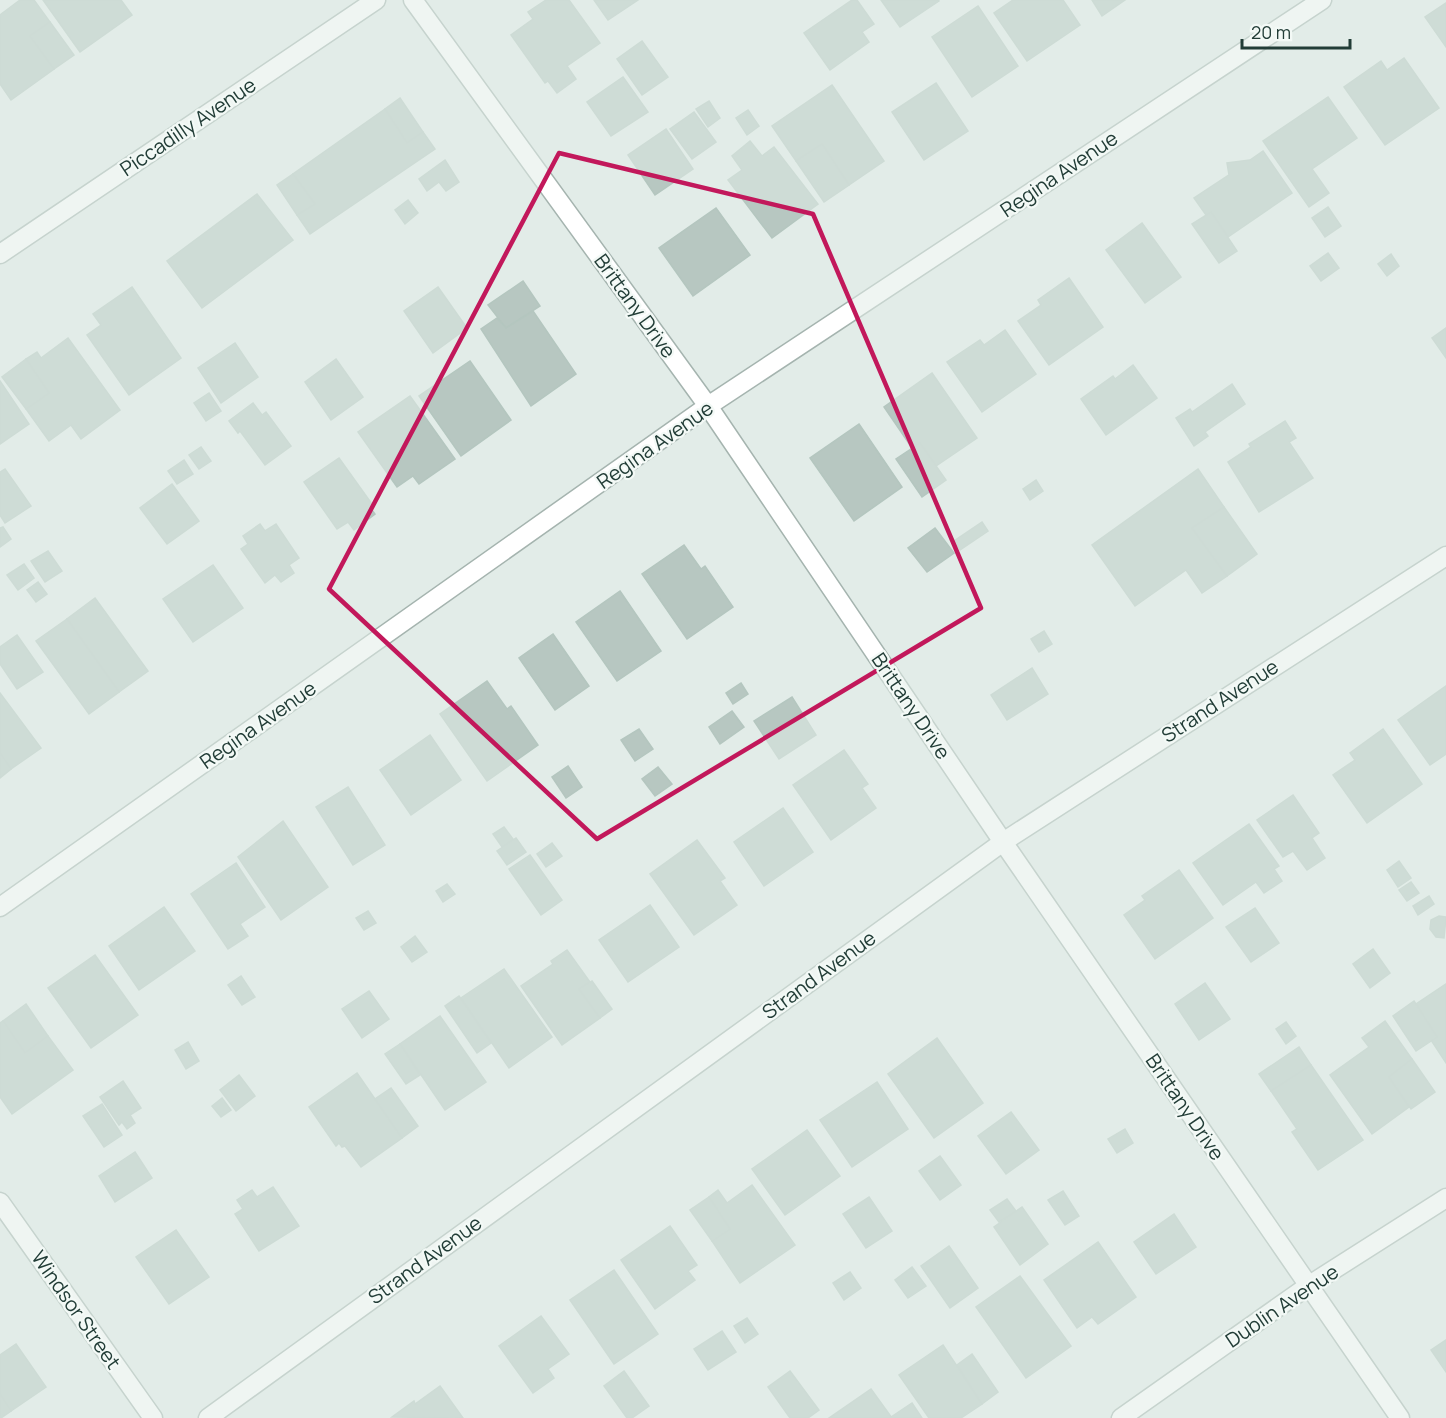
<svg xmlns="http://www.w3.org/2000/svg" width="1446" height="1418" viewBox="0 0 1446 1418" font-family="Manrope,sans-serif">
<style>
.building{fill:#b7c7c1;stroke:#b4c6bf;stroke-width:1.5}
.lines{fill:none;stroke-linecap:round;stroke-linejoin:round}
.minor-casing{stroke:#a5b4af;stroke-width:21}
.minor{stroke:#fff;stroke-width:18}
.marked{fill:none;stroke:#c2185b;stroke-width:4.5;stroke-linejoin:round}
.labels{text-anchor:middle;stroke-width:4.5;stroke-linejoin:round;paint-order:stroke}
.street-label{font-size:20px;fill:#223d37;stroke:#f3f9f6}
</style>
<rect width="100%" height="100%" fill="#e2ece8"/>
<g class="building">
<polygon points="20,0 34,0 50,22 30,36 54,69 11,100 0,84 0,15"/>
<polygon points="43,0 121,0 132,15 80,52"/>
<polygon points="546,0 569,0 600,43 567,66 576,79 557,93 548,81 545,83 511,35 533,19 528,12"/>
<polygon points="594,0 638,0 608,20"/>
<polygon points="852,0 857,0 874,24 862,32 869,42 830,70 804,33"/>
<polygon points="881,0 938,0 939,1 900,27"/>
<polygon points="1013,0 1063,0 1080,25 1027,61 994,13"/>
<polygon points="1092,0 1125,0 1102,16"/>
<polygon points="1446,3 1446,47 1425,17"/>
<polygon points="978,6 1018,66 972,97 932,37"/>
<polygon points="50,22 74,55 54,69 30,36"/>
<polygon points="642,41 668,77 642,95 617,59"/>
<polygon points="1404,58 1439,108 1385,145 1344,87 1381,61 1387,70"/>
<polygon points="623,77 648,112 611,136 587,102"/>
<polygon points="936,83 968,131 924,160 892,112"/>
<polygon points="832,85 884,161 849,185 822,144 796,161 772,126"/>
<polygon points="1328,97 1357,138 1312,169 1329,193 1309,207 1263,141"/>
<polygon points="400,98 423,132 407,143 385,109"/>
<polygon points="709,101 720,118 708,127 696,109"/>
<polygon points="385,109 407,143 423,132 435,149 310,234 297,215 315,204 293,174"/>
<polygon points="748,110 759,126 747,135 736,118"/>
<polygon points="694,112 716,142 692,159 670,129"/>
<polygon points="666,129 693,169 655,195 628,155"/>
<polygon points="750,141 762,156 774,147 818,204 772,238 728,180 742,170 732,156"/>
<polygon points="822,144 849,185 824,202 796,161"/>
<polygon points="1263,151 1292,193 1228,237 1211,212 1206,215 1194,198 1229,175 1227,163 1250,160"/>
<polygon points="445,160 459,182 446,191 439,182 427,191 419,179"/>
<polygon points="293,174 315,204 297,215 277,185"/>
<polygon points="257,194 293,240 202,308 167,261"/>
<polygon points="408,200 418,213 405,224 395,210"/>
<polygon points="1328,207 1341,226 1325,237 1312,218"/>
<polygon points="716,208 750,255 693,296 659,248"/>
<polygon points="1211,212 1237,251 1219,263 1192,224"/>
<polygon points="1142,223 1181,277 1145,303 1106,250"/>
<polygon points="1328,253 1339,268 1321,281 1310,266"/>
<polygon points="1391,254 1399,266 1387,276 1378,264"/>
<polygon points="1069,278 1103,327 1049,365 1018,321 1041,305 1038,300"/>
<polygon points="523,281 540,306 506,328 488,305"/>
<polygon points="132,287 181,358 129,395 87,335 101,325 93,314"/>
<polygon points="438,287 467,328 433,353 404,311"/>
<polygon points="533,311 576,374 531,406 481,329 497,318 506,328"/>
<polygon points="1446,328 1446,358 1432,338"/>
<polygon points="1005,330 1036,374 982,412 947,362 980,340 984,345"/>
<polygon points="68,338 120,410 81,439 71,425 49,441 26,409 49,393 26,359 37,352 41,358"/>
<polygon points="235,343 258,377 221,403 198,368"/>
<polygon points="26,359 49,393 26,409 2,377"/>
<polygon points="336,359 363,397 331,420 305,382"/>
<polygon points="470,361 511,420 461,456 419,396"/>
<polygon points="1133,365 1157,398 1106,435 1081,399 1113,376 1115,379"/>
<polygon points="932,373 977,438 936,466 920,443 912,448 884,407"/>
<polygon points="0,381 29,424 0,444"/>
<polygon points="1232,384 1245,404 1205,432 1208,436 1194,446 1176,418 1190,409 1192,412"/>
<polygon points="209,393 221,411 206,421 194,403"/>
<polygon points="410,396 455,459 419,484 413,476 397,487 358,432"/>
<polygon points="253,403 262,415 266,412 291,446 265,465 240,431 238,433 229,421"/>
<polygon points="1285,421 1296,438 1289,442 1313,478 1259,512 1228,462 1251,447 1249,444"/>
<polygon points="859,424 902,487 854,521 810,458"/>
<polygon points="920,443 946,480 922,497 896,459"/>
<polygon points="201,447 211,461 199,469 189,455"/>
<polygon points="339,458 372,504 369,506 375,514 354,530 348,522 337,529 304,482"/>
<polygon points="184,460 193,474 177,484 168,471"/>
<polygon points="5,469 31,506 5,523 0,515 0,472"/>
<polygon points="1198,469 1224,507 1192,528 1227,576 1202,593 1186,570 1135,606 1092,545"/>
<polygon points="1036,480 1043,491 1030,500 1023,489"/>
<polygon points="172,484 199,521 167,544 140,508"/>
<polygon points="1224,507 1257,554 1227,576 1192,528"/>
<polygon points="982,522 988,531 960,550 954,541"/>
<polygon points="260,524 265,531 276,524 299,558 289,565 294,573 281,582 275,575 265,583 241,549 248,544 243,536"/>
<polygon points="3,527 11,539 0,547 0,528"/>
<polygon points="935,528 954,553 927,572 908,548"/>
<polygon points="684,545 701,569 705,566 733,607 687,639 642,574"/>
<polygon points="48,551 62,571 45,582 31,561"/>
<polygon points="24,564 34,578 18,590 7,575"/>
<polygon points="213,565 243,608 193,642 163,599"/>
<polygon points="38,582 47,594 36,602 27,590"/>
<polygon points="620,591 661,651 617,681 576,622"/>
<polygon points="95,598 148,671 119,692 67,619"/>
<polygon points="67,619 119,692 89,714 36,641"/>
<polygon points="1044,631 1052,644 1039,652 1031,639"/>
<polygon points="553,634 589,686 555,710 519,658"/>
<polygon points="17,635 43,672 17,689 0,664 0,647"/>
<polygon points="1032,668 1048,694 1007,720 991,695"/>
<polygon points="487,681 507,709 511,706 538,745 487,781 440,714"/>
<polygon points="741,683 748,694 733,704 726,693"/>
<polygon points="1446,686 1446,754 1430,765 1398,720"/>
<polygon points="0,693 41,748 11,769 0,753"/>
<polygon points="792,697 816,735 779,759 754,721"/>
<polygon points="732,711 744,727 720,744 709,727"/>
<polygon points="639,729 653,749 635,761 621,740"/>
<polygon points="1383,729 1422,784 1367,823 1333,775 1355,760 1350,753"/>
<polygon points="430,735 461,780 411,815 380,770"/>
<polygon points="844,750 868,784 862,788 876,808 831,840 793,785"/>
<polygon points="0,753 11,769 0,778"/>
<polygon points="568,766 582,787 566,798 552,777"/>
<polygon points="658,767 672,784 655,796 642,779"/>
<polygon points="348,787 385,845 353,865 316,807"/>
<polygon points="1293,795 1319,833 1312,838 1325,858 1307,870 1293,851 1283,857 1257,820"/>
<polygon points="783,808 813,852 764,886 734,842"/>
<polygon points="283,821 328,887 281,920 238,857"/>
<polygon points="1249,824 1279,866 1274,869 1282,881 1264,893 1256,882 1223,905 1193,863"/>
<polygon points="504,827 513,839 502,847 493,834"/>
<polygon points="516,838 526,852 507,865 497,851"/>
<polygon points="697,840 725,878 720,881 737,905 694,935 650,874"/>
<polygon points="552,843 562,856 546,867 537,854"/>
<polygon points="530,855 562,900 541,915 509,869"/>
<polygon points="1399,861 1411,878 1398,887 1387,870"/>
<polygon points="236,863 265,907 240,924 248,936 228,949 191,894"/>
<polygon points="1179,870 1213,918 1155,959 1124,915 1145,900 1142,896"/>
<polygon points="1411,882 1419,893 1407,901 1399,890"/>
<polygon points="447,884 455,894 443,902 436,891"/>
<polygon points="1429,896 1434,904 1418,915 1413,906"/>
<polygon points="650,905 679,947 628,982 599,940"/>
<polygon points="164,907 195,951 139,990 109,946"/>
<polygon points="1255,908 1279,943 1251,962 1226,927"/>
<polygon points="368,911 376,923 364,930 356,918"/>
<polygon points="1439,916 1446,917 1444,938 1436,937 1430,929 1431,920"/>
<polygon points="415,936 427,952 412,962 401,947"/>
<polygon points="1373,949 1390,973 1370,988 1353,964"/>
<polygon points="567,950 590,982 579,989 600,1018 562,1045 521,986 553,964 551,961"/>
<polygon points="95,955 138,1015 91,1048 48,988"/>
<polygon points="504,969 552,1037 509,1068 461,998"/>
<polygon points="241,976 255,997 242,1005 228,985"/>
<polygon points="592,981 612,1009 600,1018 579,989"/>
<polygon points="1205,983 1230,1019 1199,1040 1175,1004"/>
<polygon points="1446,984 1446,1063 1431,1040 1437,1037 1416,1004"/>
<polygon points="369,991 389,1019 362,1038 342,1009"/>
<polygon points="459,996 491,1043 477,1053 445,1006"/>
<polygon points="1414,1001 1437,1037 1416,1051 1393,1016"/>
<polygon points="26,1004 48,1036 25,1053 3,1021"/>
<polygon points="440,1016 486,1082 445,1110 400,1044"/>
<polygon points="3,1021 25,1053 48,1036 73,1070 12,1114 0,1097 0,1023"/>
<polygon points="1385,1021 1412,1059 1389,1077 1409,1107 1372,1134 1330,1075 1369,1047 1362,1038"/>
<polygon points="1286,1022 1296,1036 1286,1044 1276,1029"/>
<polygon points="937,1038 983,1103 934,1138 888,1074"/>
<polygon points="188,1042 199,1061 186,1069 175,1050"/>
<polygon points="400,1044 420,1075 406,1084 385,1054"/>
<polygon points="1299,1047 1311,1065 1271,1091 1259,1074"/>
<polygon points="1412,1059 1435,1092 1411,1109 1389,1077"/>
<polygon points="1311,1065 1363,1140 1318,1170 1292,1132 1297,1129 1271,1091"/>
<polygon points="357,1073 402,1138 361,1167 345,1146 342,1147 339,1143 336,1146 309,1107"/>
<polygon points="239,1075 255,1096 236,1111 220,1090"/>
<polygon points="123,1081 141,1108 130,1115 135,1123 127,1129 122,1122 119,1125 100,1097"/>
<polygon points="877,1082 908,1129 852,1167 820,1120"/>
<polygon points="391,1088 418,1126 402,1138 375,1099"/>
<polygon points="222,1098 231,1110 221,1117 212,1106"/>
<polygon points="102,1104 122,1135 104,1147 83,1116"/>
<polygon points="1011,1112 1039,1150 1006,1174 978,1136"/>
<polygon points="1125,1129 1133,1143 1117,1153 1108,1139"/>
<polygon points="807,1130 840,1176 785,1215 752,1169"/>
<polygon points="135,1152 152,1178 115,1202 99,1176"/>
<polygon points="940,1156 961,1185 940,1200 919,1171"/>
<polygon points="752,1185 795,1245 740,1283 712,1241 730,1229 709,1197 718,1190 727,1203"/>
<polygon points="273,1187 299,1226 259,1251 235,1214 243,1209 237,1200 252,1190 257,1197"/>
<polygon points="1063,1191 1079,1216 1065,1225 1048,1200"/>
<polygon points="709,1197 730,1229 712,1241 690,1210"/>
<polygon points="869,1197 892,1231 866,1248 843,1214"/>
<polygon points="1007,1199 1016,1211 999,1222 990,1210"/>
<polygon points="1022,1207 1048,1244 1020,1265 994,1227"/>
<polygon points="1174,1214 1196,1247 1156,1274 1134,1242"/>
<polygon points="670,1226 697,1265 688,1271 695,1280 655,1309 621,1260"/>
<polygon points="176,1230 209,1277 169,1304 136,1257"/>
<polygon points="1098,1242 1136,1297 1098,1324 1092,1317 1077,1328 1044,1280"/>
<polygon points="949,1246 978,1288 950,1308 921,1266"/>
<polygon points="912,1267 926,1286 908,1298 895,1280"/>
<polygon points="614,1270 658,1334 614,1364 570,1300"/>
<polygon points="850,1272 861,1288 844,1300 833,1283"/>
<polygon points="1020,1276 1071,1346 1026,1378 976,1307"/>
<polygon points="541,1316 569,1354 548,1369 554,1378 533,1393 499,1346"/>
<polygon points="747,1318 758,1334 745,1343 734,1326"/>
<polygon points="722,1331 736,1352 708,1370 694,1349"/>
<polygon points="1446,1340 1446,1372 1431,1350"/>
<polygon points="16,1344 46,1387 11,1411 0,1394 0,1355"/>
<polygon points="943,1345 982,1404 961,1418 929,1418 899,1375"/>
<polygon points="972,1354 998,1392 982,1404 957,1365"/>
<polygon points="624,1371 649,1406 632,1418 627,1418 604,1386"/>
<polygon points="790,1371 819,1410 808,1418 790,1418 768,1387"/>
<polygon points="440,1386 463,1418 392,1417 414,1401 415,1404"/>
<polygon points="871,1389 892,1418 829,1418"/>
<polygon points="0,1394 11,1411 1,1418 0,1418"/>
<polygon points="912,1403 922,1418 892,1418 891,1417"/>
</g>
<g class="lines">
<defs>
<g id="minor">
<polyline points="413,0 708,406 1003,842 1400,1418"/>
<polyline points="0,254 376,0"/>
<polyline points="0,907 708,406 1322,0"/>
<polyline points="0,1202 153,1418"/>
<polyline points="208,1418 1003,842 1446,556"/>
<polyline points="1121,1418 1308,1286 1446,1198"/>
</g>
</defs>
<use href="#minor" class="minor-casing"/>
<use href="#minor" class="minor"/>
</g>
<path d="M0 0H1446V1418H0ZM 559,153 L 813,214 L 981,608 L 597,839 L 329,589 Z" fill="#e2ece8" fill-opacity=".55" fill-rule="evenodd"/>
<path class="marked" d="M 559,153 L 813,214 L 981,608 L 597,839 L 329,589 Z"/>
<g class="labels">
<g class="street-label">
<text transform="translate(188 127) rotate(-34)" y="7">Piccadilly Avenue</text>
<text transform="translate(1059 174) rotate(-34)" y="7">Regina Avenue</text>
<text transform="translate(635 306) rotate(54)" y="7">Brittany Drive</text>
<text transform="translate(655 445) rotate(-35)" y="7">Regina Avenue</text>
<text transform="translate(1220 701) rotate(-33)" y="7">Strand Avenue</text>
<text transform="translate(911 706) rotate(56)" y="7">Brittany Drive</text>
<text transform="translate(258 725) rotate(-35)" y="7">Regina Avenue</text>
<text transform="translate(819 975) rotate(-36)" y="7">Strand Avenue</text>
<text transform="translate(1185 1107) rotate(56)" y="7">Brittany Drive</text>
<text transform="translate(425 1260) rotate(-36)" y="7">Strand Avenue</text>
<text transform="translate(1282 1306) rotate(-34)" y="7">Dublin Avenue</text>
<text transform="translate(76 1310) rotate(55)" y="7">Windsor Street</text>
</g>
</g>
<path d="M1242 39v9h108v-9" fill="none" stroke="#223d37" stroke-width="3"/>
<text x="1251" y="39" font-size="18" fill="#223d37" stroke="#f3f9f6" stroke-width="4.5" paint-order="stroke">20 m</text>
</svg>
